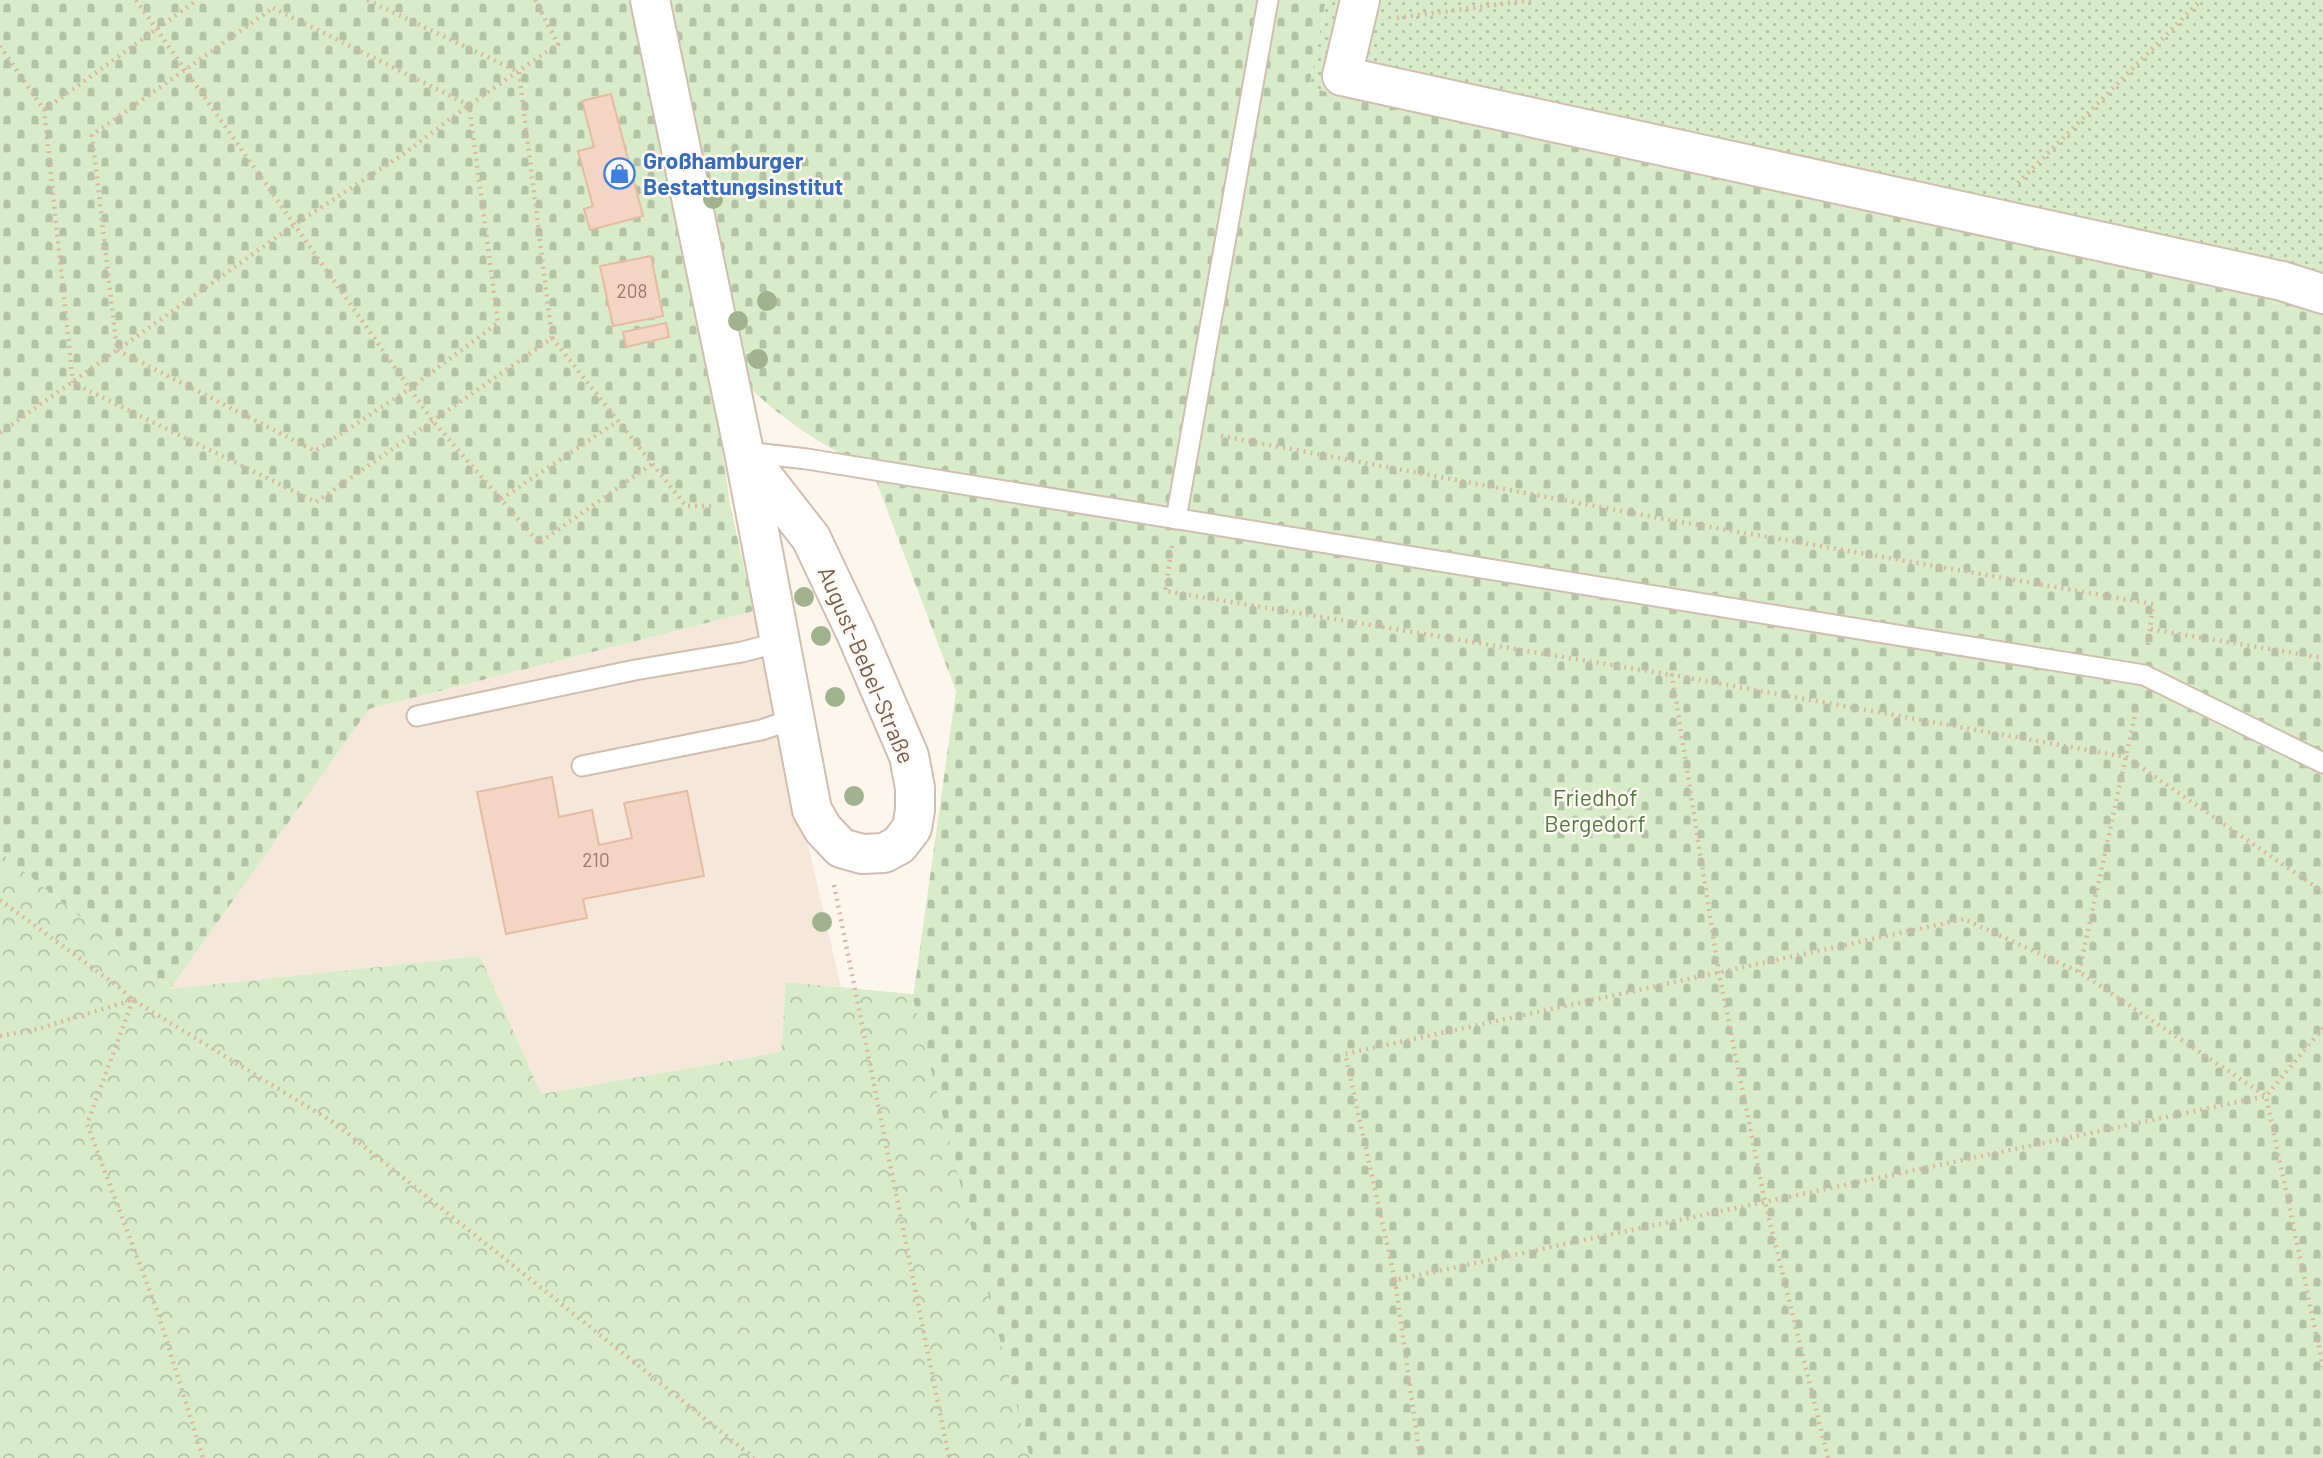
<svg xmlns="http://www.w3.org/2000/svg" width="2323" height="1458" viewBox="0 0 2323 1458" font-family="Barlow,sans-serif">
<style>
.residential{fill:#f5e8da}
.forest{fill:url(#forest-crowns)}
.cemetery{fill:url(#cemetery-stones)}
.garden{fill:url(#garden-dots)}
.building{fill:#f3d5c3;stroke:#e6bba3;stroke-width:2}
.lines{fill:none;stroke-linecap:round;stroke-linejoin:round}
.lane-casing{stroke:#d1beb0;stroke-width:23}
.street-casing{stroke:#d1beb0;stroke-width:42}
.path{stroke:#d9b8a5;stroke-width:4.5;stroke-dasharray:2 5;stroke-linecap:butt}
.lane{stroke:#fff;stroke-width:19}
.street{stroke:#fff;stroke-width:38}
.tree{fill:#a0b28e}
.labels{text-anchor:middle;stroke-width:5;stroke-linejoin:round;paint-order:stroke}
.number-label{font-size:19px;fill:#987a6a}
.shop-label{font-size:23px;font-weight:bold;fill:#366cbe;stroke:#fffaf3;text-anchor:start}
.street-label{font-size:23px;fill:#7a5c4d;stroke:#fffaf3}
.park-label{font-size:23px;fill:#537a41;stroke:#fffaf3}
</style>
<defs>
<pattern id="forest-crowns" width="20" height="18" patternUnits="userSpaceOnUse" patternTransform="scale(1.75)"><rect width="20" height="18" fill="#d8ecc9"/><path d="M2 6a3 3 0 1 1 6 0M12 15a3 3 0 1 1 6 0" fill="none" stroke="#b4c2a5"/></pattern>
<pattern id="cemetery-stones" width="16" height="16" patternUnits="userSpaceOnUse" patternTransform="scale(1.75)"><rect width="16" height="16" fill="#d8ecc9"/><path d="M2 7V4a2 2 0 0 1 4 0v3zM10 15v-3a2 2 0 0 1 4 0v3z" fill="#b4c2a5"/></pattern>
<pattern id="garden-dots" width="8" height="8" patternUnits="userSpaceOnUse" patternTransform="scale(1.75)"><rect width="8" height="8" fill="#d8ecc9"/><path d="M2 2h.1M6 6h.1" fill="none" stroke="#b4c2a5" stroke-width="1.8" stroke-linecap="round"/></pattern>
</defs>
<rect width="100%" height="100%" fill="#fdf6ec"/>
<polygon class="residential" points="754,611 841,987 786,982 781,1052 540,1094 480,956 170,989 369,709"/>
<polygon class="forest" points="0,852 170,989 480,956 541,1094 781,1052 786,982 932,996 914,998 1030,1458 0,1458"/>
<g class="cemetery">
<polygon points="0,0 631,0 717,408 730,505 754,611 369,709 170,989 0,852"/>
<path d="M 670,0 L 1326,0 L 1309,87 L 2276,298 L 2323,313 L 2323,1458 L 1030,1458 L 913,998 L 956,691 L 872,470 C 824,447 785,422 747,385 Z"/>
</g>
<polygon class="garden" points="1326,0 2323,0 2323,313 2276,298 1309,88"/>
<g class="building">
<polygon points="611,94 643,216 590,230 584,209 593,206 578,151 594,147 582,101"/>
<polygon points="651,256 663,316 613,326 600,266"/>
<polygon points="666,323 669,337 626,347 623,332"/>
<polygon points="552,777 559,817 592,810 599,845 632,838 624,803 687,791 704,876 583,899 587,918 506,934 477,792"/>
</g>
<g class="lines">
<defs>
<g id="lane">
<polyline points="745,452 807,459 2144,675 2323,763"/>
<polyline points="1176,519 1268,0"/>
<polyline points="417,716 635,670 742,652 779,642"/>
<polyline points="582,766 761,730 794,719"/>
</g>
<g id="street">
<polyline points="650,0 744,452 812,810 823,829 841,848 862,854 884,853 899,845 912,828 915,810 915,788 909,756 856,633 811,538 744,452"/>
<polyline points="1360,0 1342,76 2282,281 2323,294"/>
</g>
</defs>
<use href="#lane" class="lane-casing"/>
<use href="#street" class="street-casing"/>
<g class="path">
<polyline points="136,0 432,420 539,543 652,464"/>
<polygon points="273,8 469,105 498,323 409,389 315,451 117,350 92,135"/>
<polyline points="1397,18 1531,0"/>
<polyline points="0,46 44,110 73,383 316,502 552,338 519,72 367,0"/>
<polyline points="44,110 197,0"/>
<polyline points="2018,183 2201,0"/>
<polyline points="552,338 686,506 715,506"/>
<polyline points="0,433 294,225 402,155 469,105 558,44 535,0"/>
<polyline points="1221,436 1670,520 2153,604 2150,629 2323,658"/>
<polyline points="501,499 618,421"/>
<polyline points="1172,546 1165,591 1672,675"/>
<polyline points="2148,645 2150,629"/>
<polyline points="834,885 949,1458"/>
<polyline points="0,900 116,985 133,1000 336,1124 754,1458"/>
<polyline points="2079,972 2137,706"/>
<polyline points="133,1000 87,1124 158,1313 203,1458"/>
<polyline points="2323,1028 2266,1096 1395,1280 1345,1054 1964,919 2079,972 2266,1096 2323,1367"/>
<polyline points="0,1036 38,1029 132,1000"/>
<polyline points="1395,1280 1420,1458"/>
<polyline points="1828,1458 1765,1202 1719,973 1672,675 2126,757 2323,892"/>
</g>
<use href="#lane" class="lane"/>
<use href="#street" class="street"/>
</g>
<g class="tree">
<circle cx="713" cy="199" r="10"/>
<circle cx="767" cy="301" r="10"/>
<circle cx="738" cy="321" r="10"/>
<circle cx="758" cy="359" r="10"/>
<circle cx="804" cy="597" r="10"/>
<circle cx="821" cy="636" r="10"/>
<circle cx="835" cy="697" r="10"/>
<circle cx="854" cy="796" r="10"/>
<circle cx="822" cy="922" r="10"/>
</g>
<defs>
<symbol id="shop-ring" viewBox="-11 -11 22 22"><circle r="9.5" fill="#fffaf3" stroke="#3f7fe0" stroke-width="1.5"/><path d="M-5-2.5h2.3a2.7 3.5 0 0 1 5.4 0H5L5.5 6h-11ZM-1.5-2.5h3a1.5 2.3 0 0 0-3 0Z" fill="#3f7fe0"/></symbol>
</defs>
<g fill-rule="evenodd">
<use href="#shop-ring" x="602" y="156" width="35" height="35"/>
</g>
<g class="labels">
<g class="number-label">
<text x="632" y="298">208</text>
<text x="596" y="867">210</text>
</g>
<g class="shop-label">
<text x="643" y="169">Großhamburger<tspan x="643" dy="26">Bestattungsinstitut</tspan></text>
</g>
<g class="street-label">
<text transform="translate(866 665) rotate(67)" y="8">August-Bebel-Straße</text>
</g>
<g class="park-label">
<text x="1595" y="806">Friedhof<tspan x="1595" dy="26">Bergedorf</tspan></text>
</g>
</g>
</svg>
